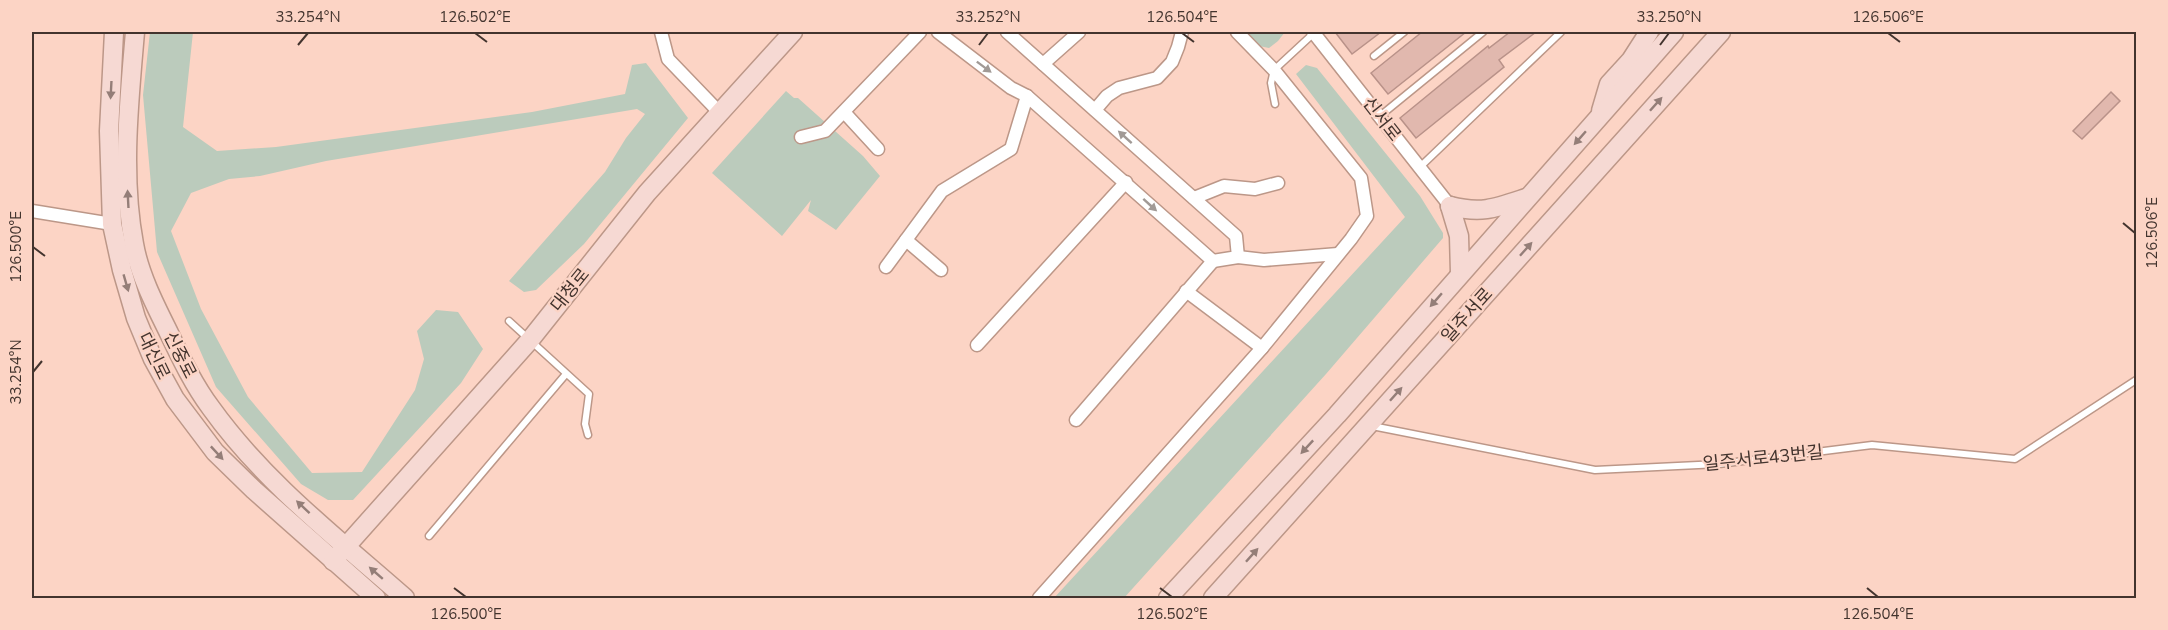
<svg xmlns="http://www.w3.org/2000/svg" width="2168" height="630" viewBox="0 0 2168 630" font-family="'Nunito Sans','Noto Sans KR',sans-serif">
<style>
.green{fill:#bbcbbc}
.building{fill:#e1b8ae;stroke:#b99289;stroke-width:1.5}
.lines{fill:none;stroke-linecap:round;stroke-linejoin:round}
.lane-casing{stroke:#bc9788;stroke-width:9}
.street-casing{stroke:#bc9788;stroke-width:15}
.secondary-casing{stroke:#bc9788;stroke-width:21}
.lane{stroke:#fff;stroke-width:6}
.street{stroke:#fff;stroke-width:12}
.secondary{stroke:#f6d9d3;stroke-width:18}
.oneway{fill:#a19a96}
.oneway2{fill:#947e78}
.ticks{fill:none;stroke:#43342e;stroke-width:2}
.labels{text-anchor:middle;stroke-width:4.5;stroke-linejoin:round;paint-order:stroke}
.street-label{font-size:18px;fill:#43342e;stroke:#fcd4c5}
.neatline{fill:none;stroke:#43342e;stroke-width:2}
.ticks-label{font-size:15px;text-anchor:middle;fill:#43342e}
</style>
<rect width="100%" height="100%" fill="#fcd4c5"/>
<g class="green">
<polygon points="150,32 193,32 183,127 217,151 276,147 532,112 625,94 632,65 646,63 688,118 584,244 536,290 524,292 509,281 605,172 626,138 645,114 637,109 326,161 260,176 229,179 191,193 171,231 201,309 248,397 312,473 362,472 415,390 424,359 417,331 436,310 458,312 483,349 461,383 353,500 328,500 301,484 216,387 157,252 143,95"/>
<polygon points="1246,32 1285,32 1278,41 1269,48 1259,46"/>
<polygon points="1306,65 1317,68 1420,196 1443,233 1443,238 1326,374 1124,598 1054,598 1405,217 1296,74"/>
<polygon points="786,91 794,98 798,98 863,156 880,176 836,230 808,211 811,200 782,236 712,173"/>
</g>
<g class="building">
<polygon points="1335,32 1381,32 1352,54"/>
<polygon points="1422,32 1466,32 1388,94 1371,73"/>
<polygon points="1510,32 1536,32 1499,60 1504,67 1416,138 1400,118 1488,46 1489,48"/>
<polygon points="2111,92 2120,101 2082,139 2073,131"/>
</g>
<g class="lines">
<defs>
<g id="lane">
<polyline points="1374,56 1404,32"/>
<polyline points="1275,104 1271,83 1274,70 1314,33"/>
<polyline points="1380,116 1483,32"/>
<polyline points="1420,167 1561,32"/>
<polyline points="509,321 589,394 585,424 588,435"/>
<polyline points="1372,426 1595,470 1719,464 1872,445 2015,459 2136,380"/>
<polyline points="429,536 566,374"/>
</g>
<g id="street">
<polyline points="661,32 668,59 719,112"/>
<polyline points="938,32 1011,88 1027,96 1213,261 1238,257 1236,236 1007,32"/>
<polyline points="1313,32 1450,206"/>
<polyline points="1043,64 1079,32"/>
<polyline points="1095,110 1107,96 1119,88 1157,78 1172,62 1178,47 1182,32"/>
<polyline points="844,112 878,149"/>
<polyline points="801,137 825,131 920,32"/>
<polyline points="1194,198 1224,186 1255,189 1278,183"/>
<polyline points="32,211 112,224"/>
<polyline points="906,240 941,270"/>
<polyline points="1238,257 1264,260 1338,254"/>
<polyline points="886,267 942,191 1011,149 1027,96"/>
<polyline points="1186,291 1262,348"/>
<polyline points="977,345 1126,182"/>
<polyline points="1076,420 1213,261"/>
<polyline points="1039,598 1262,348 1351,239 1367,216 1361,178 1274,70 1237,32"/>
</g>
<g id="secondary">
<polyline points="114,32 109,131 112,224 122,270 136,318 153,359 175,399 215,452 254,490 376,598"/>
<path d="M 135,32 C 129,102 121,175 134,244 C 139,273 154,303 167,329 C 180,356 193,384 211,408 C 264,482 338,539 405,598"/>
<polyline points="1601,111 1609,84 1631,60 1649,32"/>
<path d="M 1450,206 C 1482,214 1496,208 1526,198"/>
<polyline points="1450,206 1459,236 1460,273"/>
<polyline points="333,561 530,340 647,193 793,32"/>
<polyline points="1168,598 1337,415 1674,32"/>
<polyline points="1213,598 1721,32"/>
</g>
</defs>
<use href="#lane" class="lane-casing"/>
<use href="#street" class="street-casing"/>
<use href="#secondary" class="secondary-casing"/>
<use href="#lane" class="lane"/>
<use href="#street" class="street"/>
<use href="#secondary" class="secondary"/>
</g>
<defs><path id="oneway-solid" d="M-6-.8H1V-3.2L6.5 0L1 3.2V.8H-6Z" transform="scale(1.5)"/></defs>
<g class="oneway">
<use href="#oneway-solid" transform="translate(984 67) rotate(37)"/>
<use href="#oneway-solid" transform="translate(1125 137) rotate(-138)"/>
<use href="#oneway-solid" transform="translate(1150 205) rotate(42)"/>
</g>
<g class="oneway2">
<use href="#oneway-solid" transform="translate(111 90) rotate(93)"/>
<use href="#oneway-solid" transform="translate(1656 104) rotate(-48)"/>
<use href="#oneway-solid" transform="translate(1580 138) rotate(131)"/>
<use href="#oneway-solid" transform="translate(128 199) rotate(-93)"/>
<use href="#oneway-solid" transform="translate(1526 249) rotate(-48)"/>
<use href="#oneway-solid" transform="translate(126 283) rotate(74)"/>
<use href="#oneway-solid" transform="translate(1436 300) rotate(131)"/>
<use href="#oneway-solid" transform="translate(1396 394) rotate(-48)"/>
<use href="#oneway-solid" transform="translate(1307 447) rotate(133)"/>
<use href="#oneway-solid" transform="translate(217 453) rotate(47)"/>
<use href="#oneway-solid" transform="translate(303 507) rotate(-137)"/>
<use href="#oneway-solid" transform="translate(1252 555) rotate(-48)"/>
<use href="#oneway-solid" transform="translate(376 573) rotate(-139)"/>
</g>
<path class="ticks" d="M 475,33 L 487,42M 1182,33 L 1194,42M 1888,33 L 1900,42M 298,45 L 308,33M 979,45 L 988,33M 1660,45 L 1669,33M 2123,223 L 2135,233M 33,247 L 45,256M 33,372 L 42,361M 454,588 L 466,597M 1160,588 L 1172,597M 1867,588 L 1878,597"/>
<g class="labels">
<g class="street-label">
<text transform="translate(1382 119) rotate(52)" y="6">신서로</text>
<text transform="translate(570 290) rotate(-51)" y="6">대청로</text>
<text transform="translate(1467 315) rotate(-48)" y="6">일주서로</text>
<text transform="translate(180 355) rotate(63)" y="6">신중로</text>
<text transform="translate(154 356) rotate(64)" y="6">대신로</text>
<text transform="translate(1763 458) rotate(-6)" y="6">일주서로43번길</text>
</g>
</g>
<rect width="2168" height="630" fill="none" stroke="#fcd4c5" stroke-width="66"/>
<rect x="33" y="33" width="2102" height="564" class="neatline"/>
<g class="ticks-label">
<text x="308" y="22">33.254°N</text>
<text x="475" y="22">126.502°E</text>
<text x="988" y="22">33.252°N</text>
<text x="1182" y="22">126.504°E</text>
<text x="1669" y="22">33.250°N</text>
<text x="1888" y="22">126.506°E</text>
<text transform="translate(2152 233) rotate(-90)" y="5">126.506°E</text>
<text transform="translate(16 247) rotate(-90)" y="5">126.500°E</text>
<text transform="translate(16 372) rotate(-90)" y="5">33.254°N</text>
<text x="466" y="619">126.500°E</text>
<text x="1172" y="619">126.502°E</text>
<text x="1878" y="619">126.504°E</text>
</g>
</svg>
